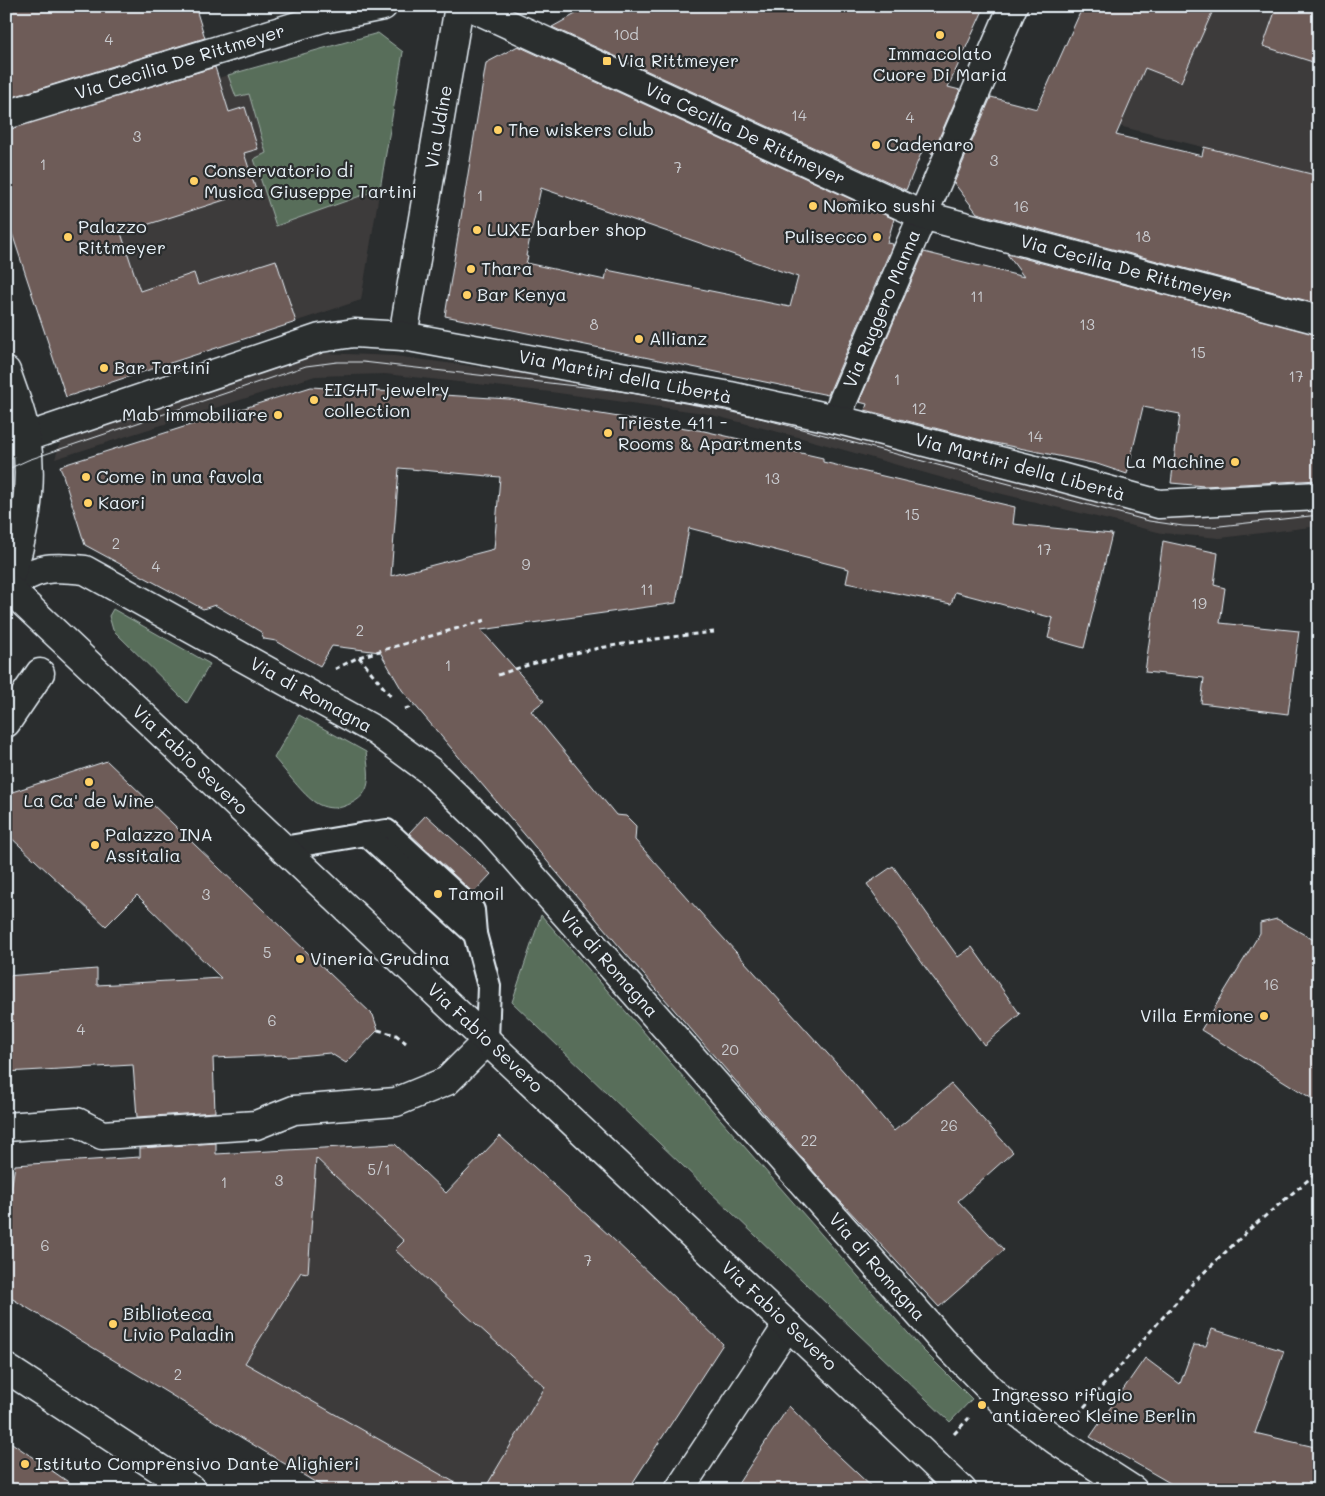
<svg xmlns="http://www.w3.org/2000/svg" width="1325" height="1496" viewBox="0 0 1325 1496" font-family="Mali,sans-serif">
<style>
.built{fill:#3e3b3b}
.green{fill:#586e5a;stroke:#a0b0a9}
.building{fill:#6e5c59;stroke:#e8f1f8;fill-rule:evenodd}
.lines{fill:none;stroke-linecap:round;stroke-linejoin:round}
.lane-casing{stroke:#e8f1f8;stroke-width:26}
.street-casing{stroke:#e8f1f8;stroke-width:31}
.secondary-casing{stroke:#e8f1f8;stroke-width:31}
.primary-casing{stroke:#e8f1f8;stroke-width:31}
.path{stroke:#e8f1f8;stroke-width:3;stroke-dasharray:5 4;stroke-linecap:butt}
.lane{stroke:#2a2d2e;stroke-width:22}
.street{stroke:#2a2d2e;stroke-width:28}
.secondary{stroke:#2a2d2e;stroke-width:28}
.primary{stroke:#2a2d2e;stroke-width:28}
.tram{stroke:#e8f1f8;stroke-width:1}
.poi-dot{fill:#ffd166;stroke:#2a2d2e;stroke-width:2}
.labels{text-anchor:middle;stroke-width:4.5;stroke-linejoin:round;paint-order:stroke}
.number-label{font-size:15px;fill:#caccd0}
.poi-label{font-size:18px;fill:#e8f1f8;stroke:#2a2d2e;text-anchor:start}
.street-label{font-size:18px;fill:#e8f1f8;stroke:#2a2d2e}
</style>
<rect width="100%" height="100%" fill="#2a2d2e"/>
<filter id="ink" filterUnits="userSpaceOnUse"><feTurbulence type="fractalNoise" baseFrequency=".02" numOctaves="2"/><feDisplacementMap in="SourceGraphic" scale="10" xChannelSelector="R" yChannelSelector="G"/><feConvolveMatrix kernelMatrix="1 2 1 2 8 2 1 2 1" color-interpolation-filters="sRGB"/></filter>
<g filter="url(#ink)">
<g class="built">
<polygon points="1083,6 1319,6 1319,176 1119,126 1037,109"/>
<polygon points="378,33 403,52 361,300 66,397 6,215 6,147 228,75"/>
<polygon points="322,353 394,356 636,388 741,407 1164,515 1226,517 1319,506 1319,526 1220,538 1162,533 982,489 802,438 704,413 551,392 385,374 315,376 55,459 60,443 68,436"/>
<polygon points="500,1136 723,1344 628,1490 328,1490 15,1165 395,1144 446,1193"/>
</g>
<g class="green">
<polygon points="378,33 403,52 380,189 276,226 254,159 266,153 249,94 236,97 228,75"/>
<polygon points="113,609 210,664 187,703 113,630 109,616"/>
<path d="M 299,715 L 366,752 C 370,780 373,797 342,807 C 334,809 324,808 316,803 C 304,796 285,770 274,758 Z"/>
<polygon points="541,915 922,1349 972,1399 950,1422 512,1002"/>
</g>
<g class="building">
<polygon points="6,6 195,6 205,38 6,99"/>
<polygon points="590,6 985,6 948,87 960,90 932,154 925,144 906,190 552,27"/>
<polygon points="1083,6 1215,6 1181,82 1145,68 1116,135 1202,156 1204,147 1319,176 1319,304 977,213 954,183 991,97 1037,109"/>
<polygon points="1277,6 1319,6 1319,64 1263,46"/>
<path d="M 518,46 L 894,219 L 887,243 L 893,244 L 828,395 L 445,316 L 486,63 ZM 541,188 L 798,277 L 790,307 L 607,270 L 605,280 L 526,263 L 528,257 L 526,256 Z"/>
<polygon points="215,67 229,112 245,107 258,149 244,153 256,190 121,233 140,291 194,273 198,285 276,260 296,322 66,397 6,215 6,130"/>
<polygon points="924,252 1024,277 1007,254 1319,335 1319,480 1204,486 1171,483 1180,414 1143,407 1127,474 1097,464 985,441 865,410 867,404 859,402"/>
<path d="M 311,387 L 509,399 L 704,431 L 823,458 L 823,462 L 1015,507 L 1013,524 L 1112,534 L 1084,648 L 1048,638 L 1053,618 L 955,592 L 951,604 L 846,583 L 849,569 L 689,528 L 676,603 L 481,630 L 544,701 L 531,711 L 616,815 L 626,816 L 636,826 L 635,840 L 845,1073 L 894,1131 L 951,1084 L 1013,1152 L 958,1201 L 1004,1250 L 939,1307 L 829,1189 L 619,946 L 402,690 L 380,652 L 332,646 L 320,666 L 276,641 L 264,639 L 261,632 L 215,605 L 203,609 L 85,545 L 60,466 ZM 399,468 L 500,477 L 494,549 L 391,576 Z"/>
<polygon points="1163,541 1218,553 1214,585 1225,588 1220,623 1299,631 1288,714 1201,703 1204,678 1145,672"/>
<polygon points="107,761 373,1015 378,1030 346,1063 330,1053 287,1057 286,1055 213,1058 215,1112 137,1117 133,1065 6,1072 6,976 97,969 97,985 221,978 137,895 106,926 6,833 6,794"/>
<polygon points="426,815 491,874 475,891 484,900 482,901 409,833"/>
<polygon points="893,866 958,957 972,947 1020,1014 984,1045 925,967 867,884"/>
<polygon points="1277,919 1319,943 1319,1103 1201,1030 1260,933 1260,923"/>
<polygon points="500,1136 610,1236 723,1344 628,1490 484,1490 545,1387 395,1250 404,1241 316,1158 308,1273 301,1272 245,1363 468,1490 328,1490 6,1295 6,1221 15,1165 140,1157 140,1148 216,1143 216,1154 395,1144 446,1193"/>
<polygon points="1212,1329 1284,1351 1255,1433 1319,1448 1319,1490 1182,1490 1090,1437 1145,1358 1180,1384 1194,1345 1206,1346"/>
<polygon points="789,1406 824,1442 875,1490 734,1490"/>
<polygon points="6,1439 80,1490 6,1490"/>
</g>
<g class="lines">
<defs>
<g id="lane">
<polyline points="366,834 387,831 473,910 475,934"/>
<polyline points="283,848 366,834 475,934 489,986 487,1041"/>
</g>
<g id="street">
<polyline points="835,419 1013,6"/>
<path d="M 7,587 C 39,567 48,566 85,570 L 376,731 L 430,771 L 492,831 L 941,1339 L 1000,1399 L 1057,1441 L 1133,1490"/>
<polyline points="6,723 40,673"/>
<polyline points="6,1127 77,1122 102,1135 256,1125 294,1110 396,1102 447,1081 487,1041"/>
<polyline points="6,1368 192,1490"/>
<polyline points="679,1490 788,1325"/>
</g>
<g id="secondary">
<polyline points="469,6 922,215 1319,320"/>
<polyline points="6,115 323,18 383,6"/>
<polyline points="403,336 459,6"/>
<polyline points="6,444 320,338 354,333 403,336 730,396 835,419 1035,470 1159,504 1319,496"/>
</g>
<g id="primary">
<path d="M 6,371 C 13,392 23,415 26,437 C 34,486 24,542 6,587"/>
<polyline points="7,587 962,1490"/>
</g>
</defs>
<use href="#lane" class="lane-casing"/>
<use href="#street" class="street-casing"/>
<use href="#secondary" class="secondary-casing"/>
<use href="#primary" class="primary-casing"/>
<g class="path">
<polyline points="359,657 392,698"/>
<polyline points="335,669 359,657 486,620"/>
<path d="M 498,675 C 567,650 642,640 714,632"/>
<polyline points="405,709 414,706"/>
<polyline points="378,1030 396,1035 406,1043"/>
<polyline points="1078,1414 1193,1283 1252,1227 1319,1171"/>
<polyline points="954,1434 969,1418"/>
</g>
<use href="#lane" class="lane"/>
<use href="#street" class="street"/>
<use href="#secondary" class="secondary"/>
<use href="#primary" class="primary"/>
<polyline class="tram" points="6,470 28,460 306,366 337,362 363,362 620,391 726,409 1149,521 1183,526 1211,527 1319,515"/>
</g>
</g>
<g class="poi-dot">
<circle cx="940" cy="35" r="5"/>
<rect x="602" y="56" width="10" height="10" rx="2.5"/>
<circle cx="498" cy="130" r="5"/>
<circle cx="876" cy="145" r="5"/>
<circle cx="194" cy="181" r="5"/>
<circle cx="813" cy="206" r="5"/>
<circle cx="477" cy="230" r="5"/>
<circle cx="68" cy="237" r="5"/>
<circle cx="877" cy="237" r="5"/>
<circle cx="471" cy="269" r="5"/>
<circle cx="467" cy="295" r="5"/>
<circle cx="639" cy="339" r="5"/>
<circle cx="104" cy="368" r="5"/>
<circle cx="314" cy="400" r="5"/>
<circle cx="278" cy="415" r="5"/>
<circle cx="608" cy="433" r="5"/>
<circle cx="1235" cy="462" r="5"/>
<circle cx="86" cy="477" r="5"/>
<circle cx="88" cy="503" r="5"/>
<circle cx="89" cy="782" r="5"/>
<circle cx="95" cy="845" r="5"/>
<circle cx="438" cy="894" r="5"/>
<circle cx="300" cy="959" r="5"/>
<circle cx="1264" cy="1016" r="5"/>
<circle cx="113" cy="1324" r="5"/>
<circle cx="982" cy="1405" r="5"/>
<circle cx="25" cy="1464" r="5"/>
</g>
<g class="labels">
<g class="number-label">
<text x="626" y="40">10d</text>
<text x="109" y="45">4</text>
<text x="799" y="121">14</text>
<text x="910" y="123">4</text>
<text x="137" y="142">3</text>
<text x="994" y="166">3</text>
<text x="43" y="170">1</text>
<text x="678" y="173">7</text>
<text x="480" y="201">1</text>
<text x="1021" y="212">16</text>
<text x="1143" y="242">18</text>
<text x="977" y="302">11</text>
<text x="594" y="330">8</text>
<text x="1087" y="330">13</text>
<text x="1198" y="358">15</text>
<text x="1296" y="382">17</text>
<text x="897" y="385">1</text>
<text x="919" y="414">12</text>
<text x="1035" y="442">14</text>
<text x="772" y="484">13</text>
<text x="912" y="520">15</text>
<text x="116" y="549">2</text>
<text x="1044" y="555">17</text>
<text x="526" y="570">9</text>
<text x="156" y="572">4</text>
<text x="647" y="595">11</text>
<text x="1199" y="609">19</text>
<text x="360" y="636">2</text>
<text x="448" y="671">1</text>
<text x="206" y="900">3</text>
<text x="267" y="958">5</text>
<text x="1271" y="990">16</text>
<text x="272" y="1026">6</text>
<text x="81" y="1035">4</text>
<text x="730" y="1055">20</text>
<text x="949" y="1131">26</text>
<text x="809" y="1146">22</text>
<text x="379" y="1175">5/1</text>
<text x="279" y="1186">3</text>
<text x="224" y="1188">1</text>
<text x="45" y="1251">6</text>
<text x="588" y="1266">7</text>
<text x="178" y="1380">2</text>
</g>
<g class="poi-label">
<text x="940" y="60" text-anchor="middle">Immacolato<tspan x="940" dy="21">Cuore Di Maria</tspan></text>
<text x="617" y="67">Via Rittmeyer</text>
<text x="508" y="136">The wiskers club</text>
<text x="886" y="151">Cadenaro</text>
<text x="204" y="177">Conservatorio di<tspan x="204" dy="21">Musica Giuseppe Tartini</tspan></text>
<text x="823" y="212">Nomiko sushi</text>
<text x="78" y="233">Palazzo<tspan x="78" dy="21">Rittmeyer</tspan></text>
<text x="487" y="236">LUXE barber shop</text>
<text x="867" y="243" text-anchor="end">Pulisecco</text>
<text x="481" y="275">Thara</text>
<text x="477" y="301">Bar Kenya</text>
<text x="649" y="345">Allianz</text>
<text x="114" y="374">Bar Tartini</text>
<text x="324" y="396">EIGHT jewelry<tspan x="324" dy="21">collection</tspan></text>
<text x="268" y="421" text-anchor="end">Mab immobiliare</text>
<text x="618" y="429">Trieste 411 -<tspan x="618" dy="21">Rooms &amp; Apartments</tspan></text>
<text x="1225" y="468" text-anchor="end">La Machine</text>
<text x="96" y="483">Come in una favola</text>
<text x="98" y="509">Kaori</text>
<text x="89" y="807" text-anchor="middle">La Ca' de Wine</text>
<text x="105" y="841">Palazzo INA<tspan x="105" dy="21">Assitalia</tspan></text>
<text x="448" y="900">Tamoil</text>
<text x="310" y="965">Vineria Grudina</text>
<text x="1254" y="1022" text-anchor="end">Villa Ermione</text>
<text x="123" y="1320">Biblioteca<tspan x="123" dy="21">Livio Paladin</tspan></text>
<text x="992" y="1401">Ingresso rifugio<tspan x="992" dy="21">antiaereo Kleine Berlin</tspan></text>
<text x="35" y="1470">Istituto Comprensivo Dante Alighieri</text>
</g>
<g class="street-label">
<text transform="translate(180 62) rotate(-17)" y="6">Via Cecilia De Rittmeyer</text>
<text transform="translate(439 127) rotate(-80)" y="6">Via Udine</text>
<text transform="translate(745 134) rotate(25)" y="6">Via Cecilia De Rittmeyer</text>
<text transform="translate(1126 269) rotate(15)" y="6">Via Cecilia De Rittmeyer</text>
<text transform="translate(882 309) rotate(-67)" y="6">Via Ruggero Manna</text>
<text transform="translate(625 377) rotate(11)" y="6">Via Martiri della Libertà</text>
<text transform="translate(1020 467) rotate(15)" y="6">Via Martiri della Libertà</text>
<text transform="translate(311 695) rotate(29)" y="6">Via di Romagna</text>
<text transform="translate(190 760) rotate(43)" y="6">Via Fabio Severo</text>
<text transform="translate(609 964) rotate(48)" y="6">Via di Romagna</text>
<text transform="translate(485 1038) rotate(43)" y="6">Via Fabio Severo</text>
<text transform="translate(877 1267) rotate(49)" y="6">Via di Romagna</text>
<text transform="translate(779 1316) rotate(43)" y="6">Via Fabio Severo</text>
</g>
</g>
<rect width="1325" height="1496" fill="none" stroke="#2a2d2e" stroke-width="25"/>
<rect x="12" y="12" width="1300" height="1471" fill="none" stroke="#e8f1f8" stroke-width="2" filter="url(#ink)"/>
</svg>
